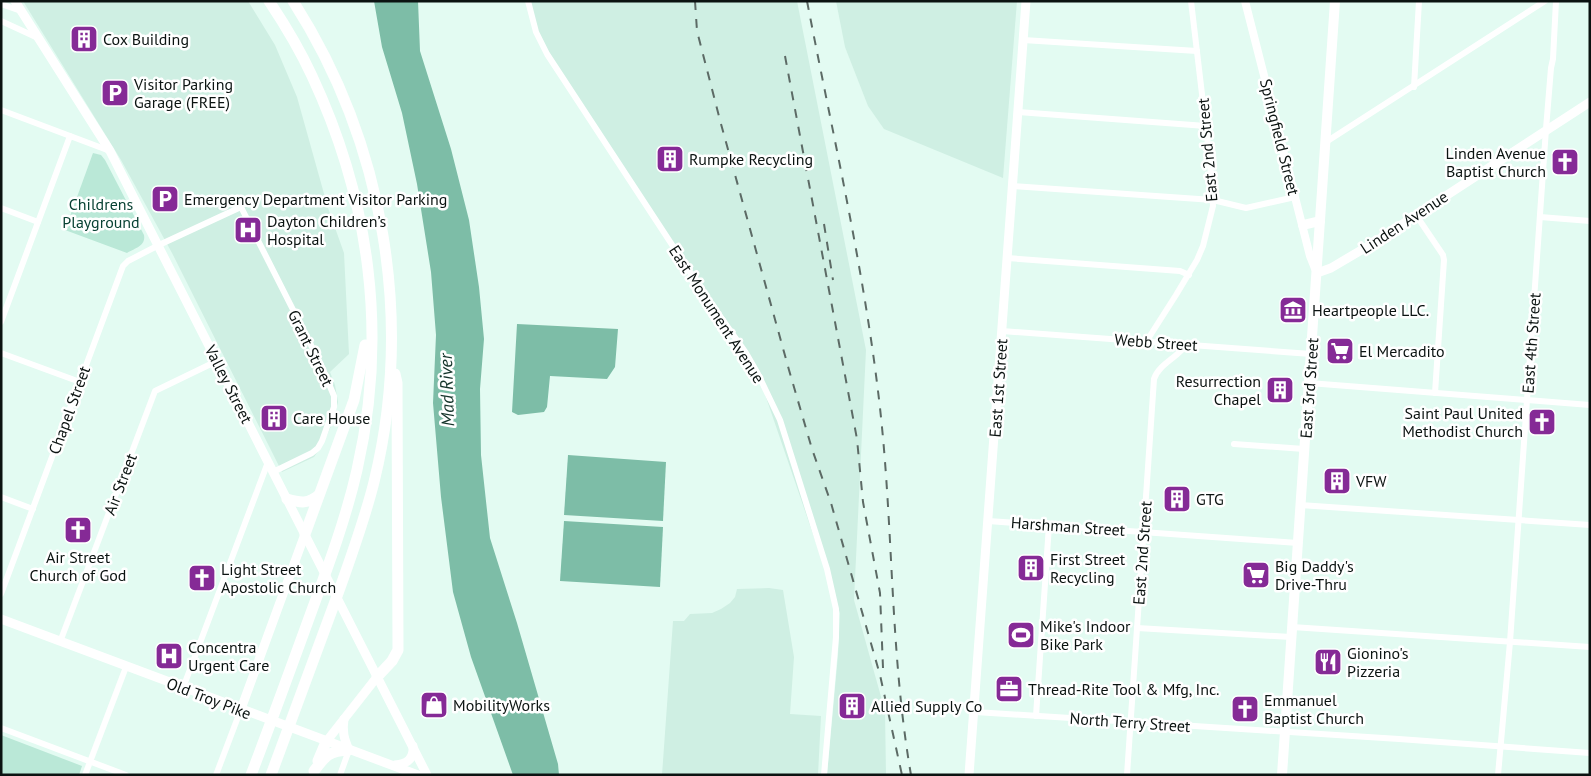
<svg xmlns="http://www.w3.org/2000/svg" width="1591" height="776" viewBox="0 0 1591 776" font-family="'PT Sans',sans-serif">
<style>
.built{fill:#cfefe3}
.green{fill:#bae8d7}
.water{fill:#7dbda7}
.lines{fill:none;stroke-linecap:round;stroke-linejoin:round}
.minor{stroke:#fff;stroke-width:6}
.tertiary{stroke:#fff;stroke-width:8}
.secondary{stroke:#fff;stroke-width:9}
.primary{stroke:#fff;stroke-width:10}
.motorway{stroke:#fff;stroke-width:11}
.rail{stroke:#5c6a65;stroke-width:2;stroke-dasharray:9 9;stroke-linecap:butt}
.labels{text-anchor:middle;stroke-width:5;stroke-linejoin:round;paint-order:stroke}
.poi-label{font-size:16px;fill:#0b1311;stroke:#fff;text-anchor:start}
.street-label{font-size:16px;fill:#0b1311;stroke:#fff}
.park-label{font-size:16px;fill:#084133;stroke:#fff}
.water-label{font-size:18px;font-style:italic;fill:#15342a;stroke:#fff}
</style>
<rect width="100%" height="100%" fill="#e3fbf2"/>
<g class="built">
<polygon points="23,1 248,1 275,45 297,97 328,208 344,253 349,354 330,372 335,385 338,402 332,424 323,444 314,457 282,472 172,253 121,160"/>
<polygon points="529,1 797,1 866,350 854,600 885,711 886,775 827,775 838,655 840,613 758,374 539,39"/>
<polygon points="836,1 1017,1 1003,178 884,129 868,106 845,47"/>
<polygon points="769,588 783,590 794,657 790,714 821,716 818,775 662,775 673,621 684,621 690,614 712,613 721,609 730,603 735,597 737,589"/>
</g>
<g class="green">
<path d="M 93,153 L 101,155 L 105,160 L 144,235 C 146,246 135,248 127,253 L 65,230 Z"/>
<polygon points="1,735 82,766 79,775 1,775"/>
</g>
<g class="water">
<polygon points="374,1 418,1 420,51 451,149 469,220 479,287 484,339 480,389 481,455 490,538 517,623 558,764 559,775 513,775 471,657 453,592 441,497 433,403 436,335 431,272 417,184 402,113 382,47"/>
<polygon points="517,324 618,329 615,367 607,379 550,376 547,407 544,412 518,415 512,412"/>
<polygon points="568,455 666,462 663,521 564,515"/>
<polygon points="564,521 663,527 660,587 560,581"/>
</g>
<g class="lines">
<g class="minor">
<polyline points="528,1 536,32 547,54 703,292 746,353 758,374 780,420 827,569 836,609 836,637 824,775"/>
<polyline points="1,4 21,11"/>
<polyline points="1,21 38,38"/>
<polyline points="1023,40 1197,51"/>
<polyline points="1414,87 1419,1"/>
<polyline points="1,110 110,151"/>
<polyline points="1018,112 1206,126"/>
<polyline points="1326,142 1545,1"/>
<polyline points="1013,186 1213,200 1246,208 1295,197"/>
<polyline points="1,208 38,222"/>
<polyline points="1416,215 1443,255 1444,260 1435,393"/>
<polyline points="1540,217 1590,221"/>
<polyline points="1007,258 1180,271 1189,275"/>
<polyline points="1,322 70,136"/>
<polyline points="1002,331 1311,354"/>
<polyline points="1146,342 1176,295 1197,260 1203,246 1213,206 1210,162 1191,1"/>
<polyline points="1,353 80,382"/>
<polyline points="1309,383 1590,405"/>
<polyline points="1234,444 1304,449"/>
<polyline points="1,497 33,509"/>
<polyline points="1300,505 1590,525"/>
<polyline points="988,521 1298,543"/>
<polyline points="1,594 123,266 128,261 159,245 241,207 321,365 334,396 334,407 322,441 318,448 312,453 273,472"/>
<polyline points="1292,627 1590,647"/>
<polyline points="1137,628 1291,637"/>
<polyline points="60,642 155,391 217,361"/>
<polyline points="183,688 268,462"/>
<polyline points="975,712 1399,739 1590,753"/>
<polyline points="1036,716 1049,525"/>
<polyline points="1,728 126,775"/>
<polyline points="85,775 126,667"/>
<polyline points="216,775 241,709"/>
<polyline points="340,775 349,750"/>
<path d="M 1127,775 L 1154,379 C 1159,364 1177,358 1186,345"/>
<polyline points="1498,775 1510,642 1546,129 1551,68 1553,59 1556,1"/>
</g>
<polyline class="tertiary" points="1245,1 1310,256 1316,271"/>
<g class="secondary">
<polyline points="15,1 110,151 427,775"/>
<polyline points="1317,273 1331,268 1375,242 1590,102"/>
<polyline points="1,619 418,775"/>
<polyline points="241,709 305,534"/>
<path d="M 344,719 C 342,731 344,739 349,750"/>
<polyline points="326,742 377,677"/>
<path d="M 395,765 C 407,764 414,759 413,746"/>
<polyline points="969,775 1026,1"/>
</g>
<g class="primary">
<polyline points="1303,225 1320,221"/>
<polyline points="1282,775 1335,1"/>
</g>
<g class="motorway">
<path d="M 287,499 C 301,503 308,504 319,495"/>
<polyline points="305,534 354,400 365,345"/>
<polyline points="377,677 392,661 398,650 397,383 395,374"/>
<polyline points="318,761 326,742"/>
<path d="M 314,771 C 326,755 329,751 349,750"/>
<path d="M 251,775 C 272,720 292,665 312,610 C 329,564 346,518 357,470 C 388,335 370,200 312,76 C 300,50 285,25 269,1"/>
<path d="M 271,775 C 293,716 315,657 336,599 C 350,560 364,522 374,482 C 414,319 384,143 293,1"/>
</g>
<g class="rail">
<polyline points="695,1 697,31 721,124 789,370 812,449 831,503 880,675 902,775"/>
<path d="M 807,1 C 832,131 862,260 878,391 C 894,519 889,648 911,775"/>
<polyline points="785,56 857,439 863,502 880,593 883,668"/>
<polyline points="824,224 833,280"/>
</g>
</g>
<defs>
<symbol id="building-square" viewBox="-11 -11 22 22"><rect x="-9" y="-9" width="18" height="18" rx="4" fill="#852a96" stroke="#fff"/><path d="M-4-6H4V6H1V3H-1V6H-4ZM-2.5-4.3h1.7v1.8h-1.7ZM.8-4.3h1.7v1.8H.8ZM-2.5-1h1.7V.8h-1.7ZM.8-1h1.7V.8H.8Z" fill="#fff"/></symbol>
<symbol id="parking-square" viewBox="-11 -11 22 22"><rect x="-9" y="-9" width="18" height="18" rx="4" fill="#852a96" stroke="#fff"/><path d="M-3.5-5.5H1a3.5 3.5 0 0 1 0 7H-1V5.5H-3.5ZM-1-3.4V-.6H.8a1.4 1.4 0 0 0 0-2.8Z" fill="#fff"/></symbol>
<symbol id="church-square" viewBox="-11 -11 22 22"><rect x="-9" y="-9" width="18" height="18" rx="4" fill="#852a96" stroke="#fff"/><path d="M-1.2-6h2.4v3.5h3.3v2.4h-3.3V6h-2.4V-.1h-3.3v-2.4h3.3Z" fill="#fff"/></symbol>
<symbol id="hospital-square" viewBox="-11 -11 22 22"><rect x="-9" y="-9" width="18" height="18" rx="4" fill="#852a96" stroke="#fff"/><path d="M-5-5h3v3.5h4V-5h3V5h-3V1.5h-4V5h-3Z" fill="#fff"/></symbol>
<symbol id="museum-square" viewBox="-11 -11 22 22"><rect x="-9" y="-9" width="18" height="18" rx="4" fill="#852a96" stroke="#fff"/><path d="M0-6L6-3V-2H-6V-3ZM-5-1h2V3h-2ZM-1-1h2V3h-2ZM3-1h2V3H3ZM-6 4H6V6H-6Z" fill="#fff"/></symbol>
<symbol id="supermarket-square" viewBox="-11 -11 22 22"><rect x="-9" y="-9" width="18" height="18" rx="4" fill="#852a96" stroke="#fff"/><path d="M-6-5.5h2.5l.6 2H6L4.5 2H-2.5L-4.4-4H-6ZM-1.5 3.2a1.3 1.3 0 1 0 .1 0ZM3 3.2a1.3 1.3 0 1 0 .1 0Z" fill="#fff"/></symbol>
<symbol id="stadium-square" viewBox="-11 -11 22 22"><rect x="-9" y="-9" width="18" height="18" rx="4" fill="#852a96" stroke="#fff"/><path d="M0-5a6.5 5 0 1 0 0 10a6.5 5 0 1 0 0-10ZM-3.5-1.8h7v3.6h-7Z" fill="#fff"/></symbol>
<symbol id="restaurant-square" viewBox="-11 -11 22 22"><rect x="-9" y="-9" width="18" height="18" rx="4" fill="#852a96" stroke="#fff"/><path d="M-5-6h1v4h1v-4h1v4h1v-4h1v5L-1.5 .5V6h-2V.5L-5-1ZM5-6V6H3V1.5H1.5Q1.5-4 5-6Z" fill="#fff"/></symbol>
<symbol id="office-square" viewBox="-11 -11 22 22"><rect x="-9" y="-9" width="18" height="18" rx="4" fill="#852a96" stroke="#fff"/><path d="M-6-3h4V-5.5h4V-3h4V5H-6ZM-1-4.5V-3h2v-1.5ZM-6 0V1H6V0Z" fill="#fff"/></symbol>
<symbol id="shop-square" viewBox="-11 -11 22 22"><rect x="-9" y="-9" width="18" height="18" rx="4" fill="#852a96" stroke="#fff"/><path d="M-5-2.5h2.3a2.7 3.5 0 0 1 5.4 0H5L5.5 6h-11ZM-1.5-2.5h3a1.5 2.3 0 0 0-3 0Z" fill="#fff"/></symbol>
</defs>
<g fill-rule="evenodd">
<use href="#building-square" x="68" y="23" width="32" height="32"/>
<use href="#parking-square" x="99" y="77" width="32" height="32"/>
<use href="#building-square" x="654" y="143" width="32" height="32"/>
<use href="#church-square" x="1549" y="146" width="32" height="32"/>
<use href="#parking-square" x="149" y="183" width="32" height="32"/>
<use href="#hospital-square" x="232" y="214" width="32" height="32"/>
<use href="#museum-square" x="1277" y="294" width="32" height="32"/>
<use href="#supermarket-square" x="1324" y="335" width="32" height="32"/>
<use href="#building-square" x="1264" y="374" width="32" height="32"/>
<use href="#building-square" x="258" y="402" width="32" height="32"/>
<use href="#church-square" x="1526" y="406" width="32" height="32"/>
<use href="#building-square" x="1321" y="465" width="32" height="32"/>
<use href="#building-square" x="1161" y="483" width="32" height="32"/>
<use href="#church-square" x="62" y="514" width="32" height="32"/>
<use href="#building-square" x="1015" y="552" width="32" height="32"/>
<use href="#supermarket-square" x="1240" y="559" width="32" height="32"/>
<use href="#church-square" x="186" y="562" width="32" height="32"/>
<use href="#stadium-square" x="1005" y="619" width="32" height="32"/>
<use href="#hospital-square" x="153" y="640" width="32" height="32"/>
<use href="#restaurant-square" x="1312" y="646" width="32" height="32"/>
<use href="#office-square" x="993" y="673" width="32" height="32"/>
<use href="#shop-square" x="418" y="689" width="32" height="32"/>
<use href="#building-square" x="836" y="690" width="32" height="32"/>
<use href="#church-square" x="1229" y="693" width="32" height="32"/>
</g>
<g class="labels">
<g class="poi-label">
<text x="103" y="45">Cox Building</text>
<text x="134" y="90">Visitor Parking<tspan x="134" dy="18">Garage (FREE)</tspan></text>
<text x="1546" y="159" text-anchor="end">Linden Avenue<tspan x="1546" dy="18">Baptist Church</tspan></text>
<text x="689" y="165">Rumpke Recycling</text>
<text x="184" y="205">Emergency Department Visitor Parking</text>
<text x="267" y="227">Dayton Children’s<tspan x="267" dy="18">Hospital</tspan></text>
<text x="1312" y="316">Heartpeople LLC.</text>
<text x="1359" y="357">El Mercadito</text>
<text x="1261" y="387" text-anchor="end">Resurrection<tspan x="1261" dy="18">Chapel</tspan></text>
<text x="1523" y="419" text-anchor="end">Saint Paul United<tspan x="1523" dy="18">Methodist Church</tspan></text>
<text x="293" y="424">Care House</text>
<text x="1356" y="487">VFW</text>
<text x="1196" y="505">GTG</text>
<text x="78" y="563" text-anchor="middle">Air Street<tspan x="78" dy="18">Church of God</tspan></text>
<text x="1050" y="565">First Street<tspan x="1050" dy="18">Recycling</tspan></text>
<text x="1275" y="572">Big Daddy's<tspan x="1275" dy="18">Drive-Thru</tspan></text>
<text x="221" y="575">Light Street<tspan x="221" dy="18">Apostolic Church</tspan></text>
<text x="1040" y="632">Mike's Indoor<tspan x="1040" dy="18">Bike Park</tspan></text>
<text x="188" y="653">Concentra<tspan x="188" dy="18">Urgent Care</tspan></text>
<text x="1347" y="659">Gionino's<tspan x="1347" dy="18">Pizzeria</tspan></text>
<text x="1028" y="695">Thread-Rite Tool &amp; Mfg, Inc.</text>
<text x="1264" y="706">Emmanuel<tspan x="1264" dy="18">Baptist Church</tspan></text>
<text x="453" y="711">MobilityWorks</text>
<text x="871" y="712">Allied Supply Co</text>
</g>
<g class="street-label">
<text transform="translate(1280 137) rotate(76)" y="6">Springfield Street</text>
<text transform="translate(1207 150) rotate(-95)" y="6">East 2nd Street</text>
<text transform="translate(1404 222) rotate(-33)" y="6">Linden Avenue</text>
<text transform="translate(717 314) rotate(57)" y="6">East Monument Avenue</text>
<text transform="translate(1156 342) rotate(4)" y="6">Webb Street</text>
<text transform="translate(1531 343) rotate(-86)" y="6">East 4th Street</text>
<text transform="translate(311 348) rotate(64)" y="6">Grant Street</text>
<text transform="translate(229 384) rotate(63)" y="6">Valley Street</text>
<text transform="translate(998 388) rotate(-86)" y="6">East 1st Street</text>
<text transform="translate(1309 388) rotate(-86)" y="6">East 3rd Street</text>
<text transform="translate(69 410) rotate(-70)" y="6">Chapel Street</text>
<text transform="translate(120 484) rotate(-69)" y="6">Air Street</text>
<text transform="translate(1068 526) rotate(4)" y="6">Harshman Street</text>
<text transform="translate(1142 553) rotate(-86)" y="6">East 2nd Street</text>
<text transform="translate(209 698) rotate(21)" y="6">Old Troy Pike</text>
<text transform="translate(1130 722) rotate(4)" y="6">North Terry Street</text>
</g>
<g class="park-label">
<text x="101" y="210">Childrens<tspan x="101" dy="18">Playground</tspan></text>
</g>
<g class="water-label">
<text transform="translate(447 390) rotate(-92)" y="6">Mad River</text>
</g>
</g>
<rect width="1591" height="776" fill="none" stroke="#0b1311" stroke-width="5"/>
</svg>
